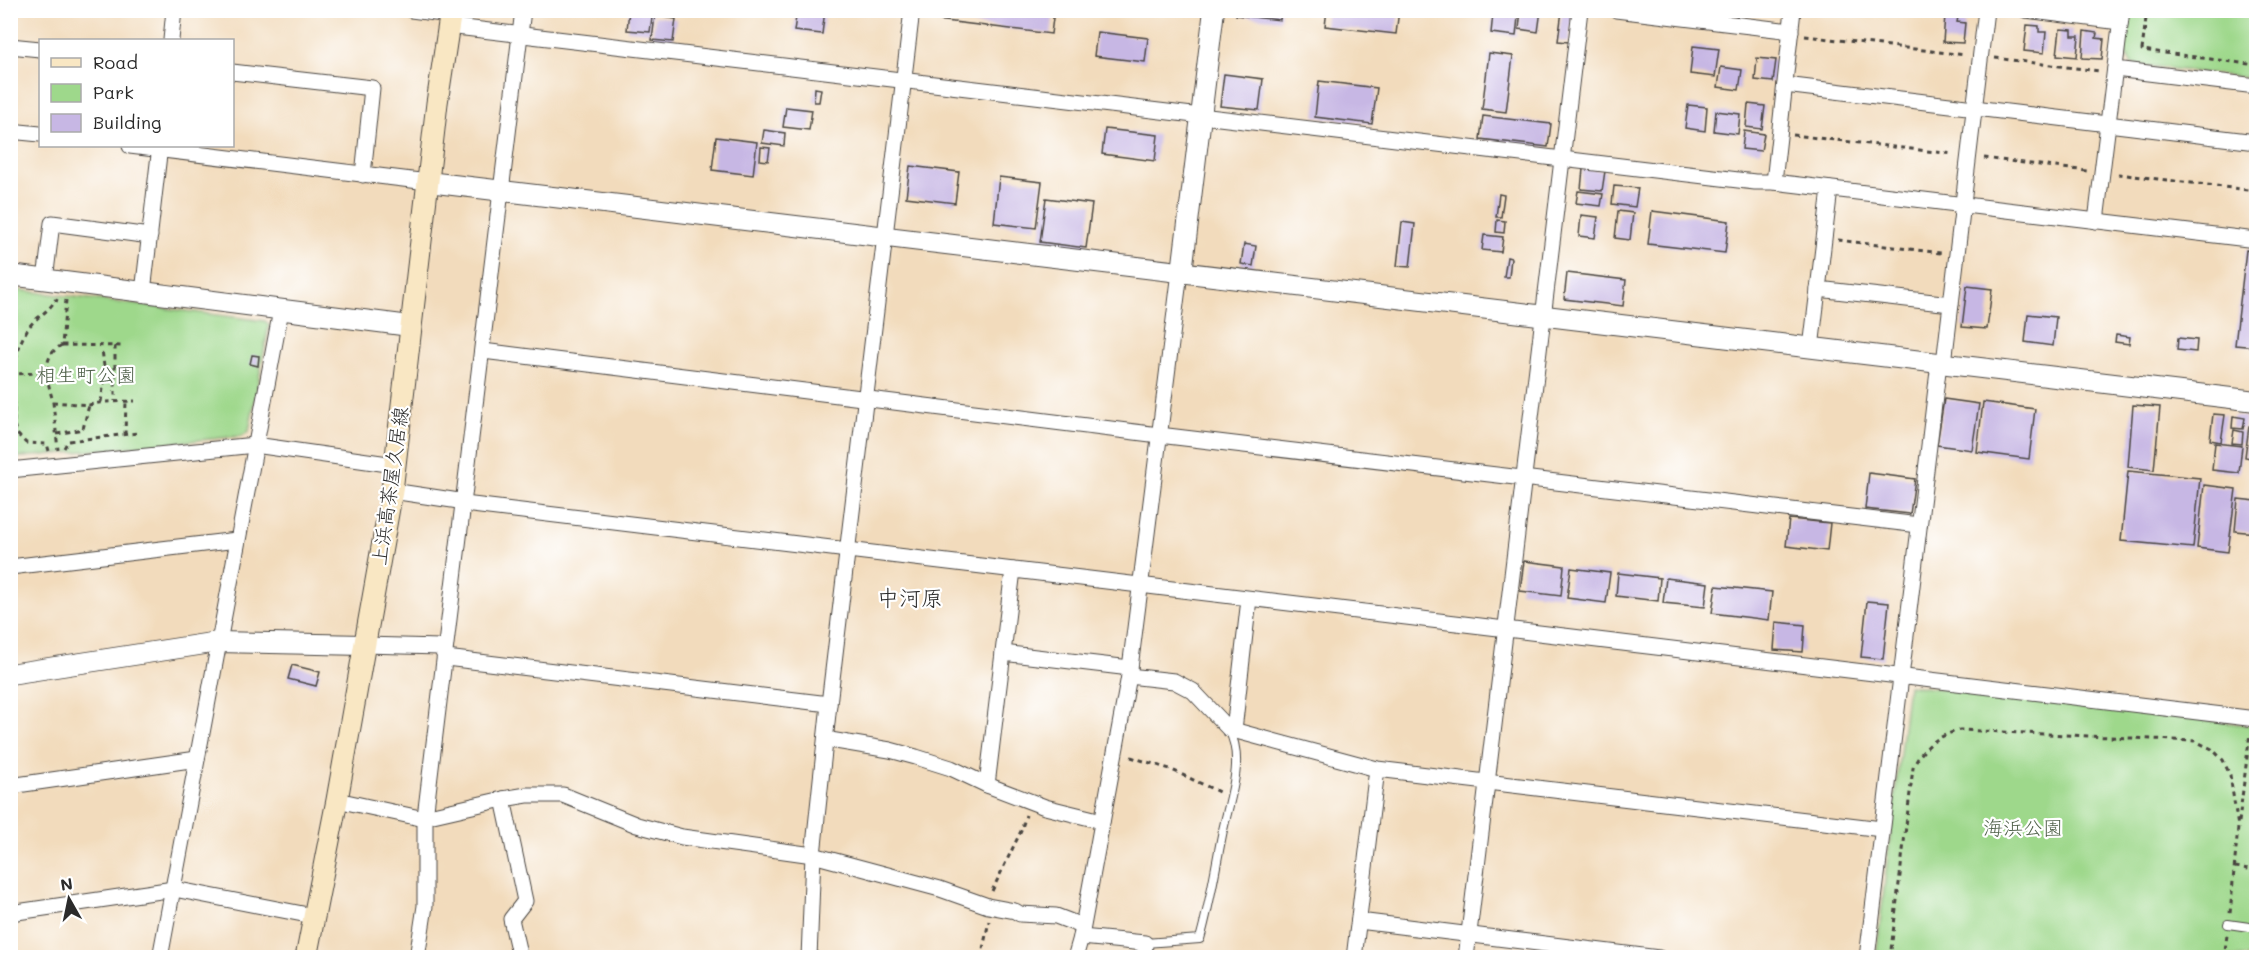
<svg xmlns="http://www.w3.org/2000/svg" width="2267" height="968" viewBox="0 0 2267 968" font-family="Mali,'Klee One',sans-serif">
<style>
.green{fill:#9ed88b;stroke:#64825b;stroke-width:1.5}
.building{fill:#c7b7e4}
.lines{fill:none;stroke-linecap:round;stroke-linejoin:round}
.service-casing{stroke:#494541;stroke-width:10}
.minor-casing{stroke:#494541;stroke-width:17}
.tertiary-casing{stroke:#494541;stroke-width:22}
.secondary-casing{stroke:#494541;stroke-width:23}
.path{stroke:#494541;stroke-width:3;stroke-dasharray:4.5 4.5;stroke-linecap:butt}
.service{stroke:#fff;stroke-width:8}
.minor{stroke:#fff;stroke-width:15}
.tertiary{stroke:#fff;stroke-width:20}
.secondary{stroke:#f9e7c3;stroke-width:21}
.labels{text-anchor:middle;stroke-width:4.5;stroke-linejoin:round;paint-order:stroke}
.park-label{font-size:20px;fill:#4e5f48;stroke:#fff}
.street-label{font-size:20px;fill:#2b2b2b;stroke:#fff}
.quarter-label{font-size:22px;fill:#2b2b2b;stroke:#fff}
</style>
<rect width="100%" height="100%" fill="#fff"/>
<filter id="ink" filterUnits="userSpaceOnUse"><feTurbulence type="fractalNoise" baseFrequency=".0167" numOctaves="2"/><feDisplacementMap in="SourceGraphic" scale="12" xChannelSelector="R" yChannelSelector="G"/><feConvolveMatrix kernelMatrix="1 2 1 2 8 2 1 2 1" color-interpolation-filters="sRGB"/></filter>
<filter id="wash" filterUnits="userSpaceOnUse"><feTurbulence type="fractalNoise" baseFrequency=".008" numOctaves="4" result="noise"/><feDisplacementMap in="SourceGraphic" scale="24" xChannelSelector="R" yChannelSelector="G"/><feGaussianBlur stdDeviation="1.35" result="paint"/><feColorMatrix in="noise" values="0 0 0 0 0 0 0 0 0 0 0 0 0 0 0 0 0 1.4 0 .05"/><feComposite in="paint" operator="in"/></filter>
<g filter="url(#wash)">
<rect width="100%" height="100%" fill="#f2dbbc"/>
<g class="green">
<polygon points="2130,11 2256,11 2256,79 2132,64 2125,53"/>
<polygon points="11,289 265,321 269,325 249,431 242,436 12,458 11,457"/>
<polygon points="1908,685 2256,726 2256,957 1876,958"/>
</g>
<g id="blocks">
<g class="building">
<polygon points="629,10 653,10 650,32 627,30"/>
<polygon points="797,10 825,10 822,34 794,31"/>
<polygon points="922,10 1054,10 1051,34 921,18"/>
<polygon points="1237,10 1281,10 1280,20 1236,15"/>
<polygon points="1327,10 1399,10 1396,34 1325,26"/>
<polygon points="1521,10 1541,10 1538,32 1519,29"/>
<polygon points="1562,11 1573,13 1569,42 1558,41"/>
<polygon points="1493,14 1518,17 1516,36 1491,33"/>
<polygon points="1945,15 1958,17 1957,22 1965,23 1963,43 1943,42"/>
<polygon points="655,16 676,19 673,42 652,40"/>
<polygon points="2027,25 2039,26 2039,32 2046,32 2044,53 2024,51"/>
<polygon points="2060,29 2072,30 2072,36 2079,36 2077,57 2057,55"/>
<polygon points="2084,31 2097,33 2096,38 2104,39 2102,59 2082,58"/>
<polygon points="1097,32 1148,38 1145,62 1094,56"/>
<polygon points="1693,46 1719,49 1715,77 1690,74"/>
<polygon points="1489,53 1513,56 1506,112 1482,109"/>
<polygon points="1757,58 1776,60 1773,82 1755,80"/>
<polygon points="1721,67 1742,70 1739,90 1718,87"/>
<polygon points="1224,74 1263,79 1259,110 1220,106"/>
<polygon points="1319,81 1377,88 1372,124 1315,117"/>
<polygon points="815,88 821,89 819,102 814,102"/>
<polygon points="1748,104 1765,106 1762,129 1746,127"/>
<polygon points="1688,105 1707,107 1705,131 1685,128"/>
<polygon points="786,107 812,110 809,130 783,127"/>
<polygon points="1716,111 1740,114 1738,134 1714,131"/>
<polygon points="1483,116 1551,124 1548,147 1480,139"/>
<polygon points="1105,129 1158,135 1155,161 1102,154"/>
<polygon points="764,130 785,133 784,146 762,143"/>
<polygon points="1744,131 1764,134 1761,151 1742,149"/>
<polygon points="716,137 757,142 753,175 712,170"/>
<polygon points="761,147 770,148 768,161 760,160"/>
<polygon points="910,166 959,172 955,203 906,197"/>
<polygon points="1583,169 1605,171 1602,191 1581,189"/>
<polygon points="999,177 1042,182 1036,228 994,223"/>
<polygon points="1614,186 1638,188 1635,207 1612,204"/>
<polygon points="1578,191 1603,194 1601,206 1576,203"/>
<polygon points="1499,194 1504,195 1501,217 1496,217"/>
<polygon points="1046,198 1092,204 1086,248 1040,242"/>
<polygon points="1618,211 1633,213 1630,240 1615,238"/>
<polygon points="1652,211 1729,221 1725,253 1648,244"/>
<polygon points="1581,215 1598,217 1595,238 1579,236"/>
<polygon points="1497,220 1505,221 1504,233 1496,232"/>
<polygon points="1402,222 1415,224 1410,267 1397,266"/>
<polygon points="1484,235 1503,237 1501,252 1482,250"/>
<polygon points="1244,244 1256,246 1253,266 1241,264"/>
<polygon points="2246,250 2256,251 2256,347 2235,345"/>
<polygon points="1507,257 1511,258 1509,277 1504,277"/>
<polygon points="1567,273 1626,280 1623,306 1564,299"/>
<polygon points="1967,286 1992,289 1987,329 1962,327"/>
<polygon points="2028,314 2056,317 2053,346 2025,342"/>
<polygon points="2116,335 2130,337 2129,344 2115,342"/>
<polygon points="2178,338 2197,340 2196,352 2177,350"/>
<polygon points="252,355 259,356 258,366 250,364"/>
<polygon points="1944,399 1979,404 1972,450 1937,445"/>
<polygon points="1983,402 2035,409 2029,459 1977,452"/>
<polygon points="2133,405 2160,407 2154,470 2128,467"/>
<polygon points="2213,414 2225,415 2221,442 2210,440"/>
<polygon points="2233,416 2245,418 2243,429 2232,428"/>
<polygon points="2249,426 2256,427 2256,459 2245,457"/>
<polygon points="2234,430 2243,432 2242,444 2232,443"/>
<polygon points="2215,443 2242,446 2239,473 2212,470"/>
<polygon points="2128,471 2200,478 2193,548 2121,541"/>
<polygon points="1869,473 1915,479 1910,514 1865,509"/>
<polygon points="2204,485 2236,489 2228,552 2197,548"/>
<polygon points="2238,499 2256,501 2256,533 2235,531"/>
<polygon points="1789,519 1830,523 1827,551 1786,546"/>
<polygon points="1524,561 1564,566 1561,596 1520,591"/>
<polygon points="1571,568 1610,573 1606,603 1567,598"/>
<polygon points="1618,573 1660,578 1658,601 1616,596"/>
<polygon points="1666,578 1708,583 1705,607 1663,603"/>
<polygon points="1716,586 1772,592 1769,620 1712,613"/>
<polygon points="1867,601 1889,603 1883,659 1861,657"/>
<polygon points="1776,622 1805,625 1803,652 1774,650"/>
<polygon points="292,665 320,672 316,686 288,679"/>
</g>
</g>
</g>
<g filter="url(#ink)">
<use href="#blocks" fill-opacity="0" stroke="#494541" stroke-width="1.5"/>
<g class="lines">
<defs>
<g id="service">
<polyline points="2228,924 2256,928"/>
<path d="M 1145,943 L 1200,939 C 1210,904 1215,870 1222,835 C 1228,803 1246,761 1229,730"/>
</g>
<g id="minor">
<polyline points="411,10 451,15"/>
<polyline points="1616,10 1791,31"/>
<polyline points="1793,10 1774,182 2256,240"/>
<polyline points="2025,10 2120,22"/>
<polyline points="448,26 1755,182 1774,182"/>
<polyline points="171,40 174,10"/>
<polyline points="10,46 40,49"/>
<polyline points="2115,69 2256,86"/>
<polyline points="232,72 372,88 363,175"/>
<polyline points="1785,85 2256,142"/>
<polyline points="10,131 40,134"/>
<polyline points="130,146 428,182"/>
<polyline points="2096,221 2122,10"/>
<polyline points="45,280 52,223 150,236"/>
<polyline points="1818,289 1951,304"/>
<polyline points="143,292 160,146"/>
<polyline points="1811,348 1830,189"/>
<polyline points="483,351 1159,435 1919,525"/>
<polyline points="1944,363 1986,10"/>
<polyline points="10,470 255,445 395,465"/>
<polyline points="392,491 459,501 464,504 2256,719"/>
<polyline points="10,567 237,540"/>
<polyline points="364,645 440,647 446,658 829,704"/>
<polyline points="1003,653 1130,668"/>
<polyline points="1129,676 1174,681 1193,691 1229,729 1377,769 1882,829"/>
<polyline points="1234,730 1249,599"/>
<polyline points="826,736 830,740 890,750 916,757 951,768 987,785 1045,807 1102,821"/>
<polyline points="987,785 1013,570"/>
<polyline points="10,786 197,759"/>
<polyline points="337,800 420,818 503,799"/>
<polyline points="10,913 174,889 313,916"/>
<polyline points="1359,921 1659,958"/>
<polyline points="1081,937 1145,943 1144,958"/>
<polyline points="160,958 281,310"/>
<polyline points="417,958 425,906 425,817 523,10"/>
<polyline points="520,958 511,919 525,901 503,799 527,795 563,795 637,825 682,837 813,855 940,889 988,906 1015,911 1020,914 1056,916 1082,926"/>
<polyline points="809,958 813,855 829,704 912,10"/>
<polyline points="1075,958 1081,937 1129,676 1180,272"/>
<polyline points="1354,958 1377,769"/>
<polyline points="1466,958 1580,10"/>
<polyline points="1867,958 1939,363"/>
</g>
<g id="tertiary">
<polyline points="428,182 2256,401"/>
<polyline points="1182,272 1214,10"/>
<polyline points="10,275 410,326"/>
<polyline points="10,674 218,642 364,645"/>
</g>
<polyline id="secondary" points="306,958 337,800 392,491 437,103 451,10"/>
</defs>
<use href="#service" class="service-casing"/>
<use href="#minor" class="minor-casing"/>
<use href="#tertiary" class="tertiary-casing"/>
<use href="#secondary" class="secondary-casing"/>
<g class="path">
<polyline points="2147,10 2142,50 2256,65"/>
<polyline points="1805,36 1965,55"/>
<polyline points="1995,58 2099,71"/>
<polyline points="1793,135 1953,154"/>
<polyline points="1984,158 2087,171"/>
<polyline points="2118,174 2256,191"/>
<polyline points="1838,240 1941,253"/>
<path d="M 66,300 L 62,345 C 39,357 48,382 53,402 L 89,405 L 104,402 L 135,401"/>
<polyline points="62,345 124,346"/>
<polyline points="115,346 115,401"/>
<polyline points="10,374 46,373"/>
<polyline points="53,402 58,450"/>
<polyline points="101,402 105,375 102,349"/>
<polyline points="57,434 83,429 89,405"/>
<polyline points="125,435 126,401"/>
<polyline points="64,448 68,441 138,433"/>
<path d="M 49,451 L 47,444 L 26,443 L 16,433 L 14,424 C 15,391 9,356 29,327 C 36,317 50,311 55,300 L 58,301"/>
<polyline points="1131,757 1170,769 1219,792"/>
<polyline points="2239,822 2250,733"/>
<polyline points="2235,867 2256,870"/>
<polyline points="992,891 1021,831 1026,815"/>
<polyline points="981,958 989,921"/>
<path d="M 1890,958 L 1913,768 C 1922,747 1939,735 1960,730 L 2195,741 L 2212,749 L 2223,760 L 2230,775 L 2238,827 L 2230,914"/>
<polyline points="2224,958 2227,935"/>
</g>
<use href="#service" class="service"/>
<use href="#minor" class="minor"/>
<use href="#tertiary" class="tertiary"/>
<use href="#secondary" class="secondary"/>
</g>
</g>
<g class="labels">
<g class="park-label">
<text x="86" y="382">相生町公園</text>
<text x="2023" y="835">海浜公園</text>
</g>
<g class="street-label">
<text transform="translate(390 486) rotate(-82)" y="7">上浜高茶屋久居線</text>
</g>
<g class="quarter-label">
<text x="910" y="606">中河原</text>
</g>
</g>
<rect width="2267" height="968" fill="none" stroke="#fff" stroke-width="36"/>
<rect x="39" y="39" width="195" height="108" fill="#ffffff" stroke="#aaaaaa" stroke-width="1.5"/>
<rect x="51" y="58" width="30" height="9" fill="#f9e7c3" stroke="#aaaaaa" stroke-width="1.5"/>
<text x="93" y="69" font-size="18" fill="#2b2b2b">Road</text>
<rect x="51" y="84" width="30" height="18" fill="#9ed88b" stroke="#aaaaaa" stroke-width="1.5"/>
<text x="93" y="99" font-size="18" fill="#2b2b2b">Park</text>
<rect x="51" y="114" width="30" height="18" fill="#c7b7e4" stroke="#aaaaaa" stroke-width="1.5"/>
<text x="93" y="129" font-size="18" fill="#2b2b2b">Building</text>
<g transform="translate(69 899) rotate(351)" stroke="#ffffff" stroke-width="4.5" paint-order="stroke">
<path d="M0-4.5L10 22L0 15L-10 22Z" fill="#2b2b2b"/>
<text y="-9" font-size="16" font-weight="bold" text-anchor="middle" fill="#2b2b2b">N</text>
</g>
</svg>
